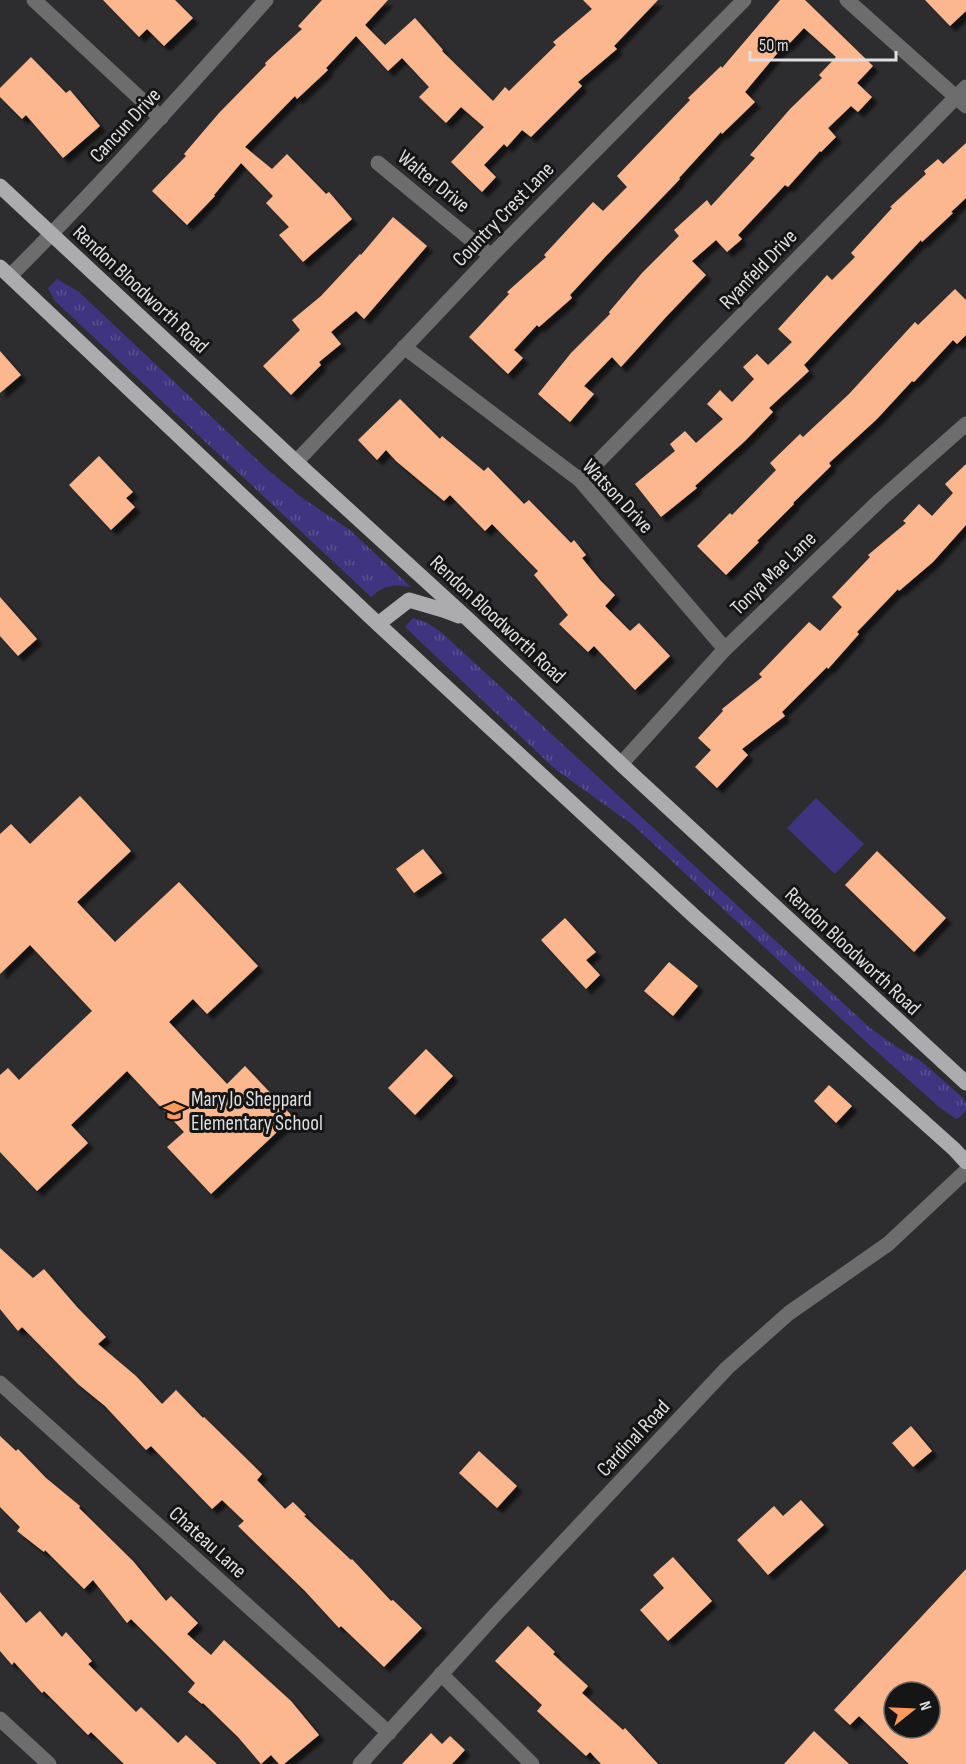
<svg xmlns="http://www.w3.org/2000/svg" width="966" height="1764" viewBox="0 0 966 1764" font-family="'Sofia Sans Condensed',sans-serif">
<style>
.grass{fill:url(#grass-tufts)}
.pitch{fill:#3f347f}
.building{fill:#fdb78e;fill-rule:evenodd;filter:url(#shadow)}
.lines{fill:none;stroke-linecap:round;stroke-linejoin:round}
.minor{stroke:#6d6d6e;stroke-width:15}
.major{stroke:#acacae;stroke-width:15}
.labels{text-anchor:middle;stroke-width:6;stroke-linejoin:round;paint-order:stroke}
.street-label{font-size:21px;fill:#dfdfe1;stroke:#151516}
.poi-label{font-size:21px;fill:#dfdfe1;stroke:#151516;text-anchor:start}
</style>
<defs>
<pattern id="grass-tufts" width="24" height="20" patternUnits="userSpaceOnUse" patternTransform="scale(1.5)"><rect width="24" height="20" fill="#3f347f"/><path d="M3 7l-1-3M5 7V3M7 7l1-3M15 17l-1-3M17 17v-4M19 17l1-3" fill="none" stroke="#5a5191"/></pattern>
<filter id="shadow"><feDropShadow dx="5.5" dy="5.5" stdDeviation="1.5" flood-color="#0009"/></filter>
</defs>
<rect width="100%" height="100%" fill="#2d2d2f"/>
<g class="grass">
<path d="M 57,279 L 79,292 L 268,470 L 301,497 L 350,530 L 411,587 C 393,585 386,584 371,597 L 55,301 L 48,288 Z"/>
<path d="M 413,618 C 430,622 440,631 453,643 L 869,1027 L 895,1046 L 921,1061 L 962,1097 L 966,1104 L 966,1110 L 960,1117 L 956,1119 L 939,1107 L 864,1040 L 633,825 L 555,769 L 405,627 Z"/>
</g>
<polygon class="pitch" points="816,798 864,844 835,874 787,828"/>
<g class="building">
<polygon points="103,0 175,0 193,18 164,46 147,29 139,37"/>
<polygon points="322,0 388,0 365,25 385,45 415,18 443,50 442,51 493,101 505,87 509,91 556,45 553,42 592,9 583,0 658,0 614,46 617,49 578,82 582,86 531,137 522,130 507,147 504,144 484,165 496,177 482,192 451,162 484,127 461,107 446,123 419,97 429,87 402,58 388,71 356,36 326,68 328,70 297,99 295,96 245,147 272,169 287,154 326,194 329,192 352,219 303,262 279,235 289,227 266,203 273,196 241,163 214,195 215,196 187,225 152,191 186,156 184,154 219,113 266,65 265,63 302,29 298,26"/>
<polygon points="780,0 805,0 873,66 857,83 872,97 858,112 851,106 828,128 836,137 821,152 820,151 788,187 785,185 738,235 742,239 727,252 716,240 692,261 706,275 666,317 621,367 612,357 584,386 594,394 570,422 538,394 571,353 610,314 609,312 642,273 679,236 674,230 707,200 711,206 755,158 750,155 790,109 822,78 819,75 836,57 804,28 787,46 785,44 745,92 755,102 722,134 721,132 679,178 680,179 606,256 570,295 572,298 539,327 537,325 514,350 523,358 508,374 469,337 509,294 507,292 546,257 544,255 593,202 603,211 627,187 617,176 690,100 688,98 721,66 722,68"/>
<polygon points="925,0 966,0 966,11 950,26"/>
<polygon points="31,57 66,93 70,90 100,126 63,158 26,115 22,119 0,97 0,88"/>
<polygon points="966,143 966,198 951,212 953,213 922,242 921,240 804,365 809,371 769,408 773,412 745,441 695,486 697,488 661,517 635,484 675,451 670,444 685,431 696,443 723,419 707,404 720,390 732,402 754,379 743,367 757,354 768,365 792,342 778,329 827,275 832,280 855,257 851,253 892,208 890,207 926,174 924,171 938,159 943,164"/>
<polygon points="393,217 427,246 364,319 356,311 331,332 341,344 319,362 321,365 291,395 263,366 300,330 292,320 321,296 360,254 361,255"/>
<polygon points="955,289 966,300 966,335 957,344 953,340 914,382 912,381 877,419 829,463 831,466 793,503 794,504 757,541 759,542 726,575 697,546 730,513 732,515 776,470 770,463 800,434 803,437 849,394 915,322 918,325"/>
<polygon points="0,351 21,375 0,393"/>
<polygon points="400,399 440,439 442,436 484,471 488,467 524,504 529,500 571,543 574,540 586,555 582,558 600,580 615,595 605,606 630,631 639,623 670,656 635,690 594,646 588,652 559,624 568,615 534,575 538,571 492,524 485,531 450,495 444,501 396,461 386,450 377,460 358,440"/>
<polygon points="99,456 133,492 126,498 135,507 111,530 69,485"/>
<polygon points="966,464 966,525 933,562 899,591 898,589 857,632 859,634 828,669 827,667 782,712 785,716 742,749 748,755 717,788 695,767 711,750 698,738 723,711 722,709 762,677 759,674 809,622 820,631 842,607 832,597 870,557 868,555 906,523 903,521 919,504 932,516 953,493 945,484"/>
<polygon points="0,597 37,639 18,656 0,636"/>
<polygon points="80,796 131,851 77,902 115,942 179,882 258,966 207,1014 193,999 169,1022 227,1084 245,1066 293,1117 211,1194 167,1147 184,1132 127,1071 71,1125 88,1143 37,1191 0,1152 0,1075 8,1068 19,1080 92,1011 30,945 0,974 0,834 11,824 30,844"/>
<polygon points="423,849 442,873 414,893 396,869"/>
<polygon points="877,851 946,918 914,952 845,885"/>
<polygon points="565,918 596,952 586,960 600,975 586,989 541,940"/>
<polygon points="669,962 698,986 673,1016 644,991"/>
<polygon points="426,1049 453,1076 415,1115 388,1088"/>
<polygon points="829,1085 852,1106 836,1123 814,1101"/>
<polygon points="0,1248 33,1278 44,1269 77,1307 106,1337 98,1344 136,1376 162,1404 176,1390 203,1418 204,1417 262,1474 257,1480 285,1509 293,1502 306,1515 304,1516 351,1560 352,1559 391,1601 393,1600 422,1628 384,1667 341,1626 339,1628 305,1591 238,1526 244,1521 222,1500 212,1509 151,1446 146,1450 105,1406 78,1384 22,1327 18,1331 0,1309"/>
<polygon points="911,1426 932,1451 913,1467 892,1443"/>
<polygon points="0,1436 16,1451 18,1449 46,1478 80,1506 79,1508 133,1561 166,1601 171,1596 198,1623 187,1634 211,1655 224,1640 291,1701 319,1735 284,1764 279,1764 271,1755 261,1764 238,1737 203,1703 202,1704 188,1692 195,1683 131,1619 127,1623 93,1580 84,1589 45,1550 44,1552 17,1531 20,1527 0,1507"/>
<polygon points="479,1451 517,1486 497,1508 459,1473"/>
<polygon points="801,1500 824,1525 768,1575 737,1540 774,1506 783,1516"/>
<polygon points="673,1557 712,1601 668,1641 640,1610 664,1588 653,1575"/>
<path d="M 966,1569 L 966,1764 L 909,1764 L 859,1716 L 850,1725 L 834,1710 ZM 894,1692 L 930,1692 L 930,1728 L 894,1728 Z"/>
<polygon points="0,1592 26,1623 40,1611 62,1637 66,1632 92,1661 88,1664 136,1712 141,1707 178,1743 186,1735 217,1764 124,1764 91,1732 88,1735 44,1691 42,1693 14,1662 12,1665 0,1651"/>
<polygon points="528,1626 555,1652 553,1654 588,1686 582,1693 623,1730 625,1728 658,1764 601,1764 590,1752 586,1756 537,1711 542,1705 495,1661"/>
<polygon points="814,1731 849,1764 784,1764"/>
<polygon points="431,1733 442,1744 450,1736 465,1750 452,1764 402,1764"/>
</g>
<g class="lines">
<g class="minor">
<polyline points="34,0 161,118"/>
<polyline points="847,0 966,106"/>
<polyline points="378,163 491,256"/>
<path d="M 10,276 C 99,187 183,93 266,0"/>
<polyline points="404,347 580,480 725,649"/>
<polyline points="296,462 491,256 744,0"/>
<polyline points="580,480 966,87"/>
<polyline points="621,764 725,649 880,500 966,424"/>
<polyline points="0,1383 389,1733"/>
<polyline points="441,1674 532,1764"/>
<polyline points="0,1719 49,1764"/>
<polyline points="360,1764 496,1614 727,1368 789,1313 888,1244 966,1171"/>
</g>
<g class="major">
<polyline points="0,186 296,462 470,621 621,764 966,1083"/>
<polyline points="0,267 378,624 694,916 954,1149 966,1162"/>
<polyline points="378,624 409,600 443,610 459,616"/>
</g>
</g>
<defs>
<symbol id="school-bare" viewBox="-9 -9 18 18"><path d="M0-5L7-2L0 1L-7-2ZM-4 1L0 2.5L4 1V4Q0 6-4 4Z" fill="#ff9a5b" stroke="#151516" stroke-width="2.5" paint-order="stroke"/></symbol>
</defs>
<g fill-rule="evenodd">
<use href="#school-bare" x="159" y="1096" width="30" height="30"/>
</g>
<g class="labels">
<g class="street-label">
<text transform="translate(125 125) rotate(-47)" y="7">Cancun Drive</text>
<text transform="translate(434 181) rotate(39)" y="7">Walter Drive</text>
<text transform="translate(503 214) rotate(-46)" y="7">Country Crest Lane</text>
<text transform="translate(758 269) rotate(-46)" y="7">Ryanfeld Drive</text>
<text transform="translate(141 289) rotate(43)" y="7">Rendon Bloodworth Road</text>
<text transform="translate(618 496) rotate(47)" y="7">Watson Drive</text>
<text transform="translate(773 573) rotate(-44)" y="7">Tonya Mae Lane</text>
<text transform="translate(498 619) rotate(43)" y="7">Rendon Bloodworth Road</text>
<text transform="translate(853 951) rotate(43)" y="7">Rendon Bloodworth Road</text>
<text transform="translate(633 1438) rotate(-47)" y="7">Cardinal Road</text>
<text transform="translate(208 1542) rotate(42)" y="7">Chateau Lane</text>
</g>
<g class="poi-label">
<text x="191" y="1106">Mary Jo Sheppard<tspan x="191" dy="24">Elementary School</tspan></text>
</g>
</g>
<g transform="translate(912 1710) rotate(72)"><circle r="28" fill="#151516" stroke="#666667" stroke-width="1.5"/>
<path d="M0-4.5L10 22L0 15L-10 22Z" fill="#ff9a5b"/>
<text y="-9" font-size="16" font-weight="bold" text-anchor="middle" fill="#dfdfe1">N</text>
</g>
<path d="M750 51v9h146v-9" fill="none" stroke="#dfdfe1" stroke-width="3"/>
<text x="759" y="51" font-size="18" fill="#dfdfe1" stroke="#151516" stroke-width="4.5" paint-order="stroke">50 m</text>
</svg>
